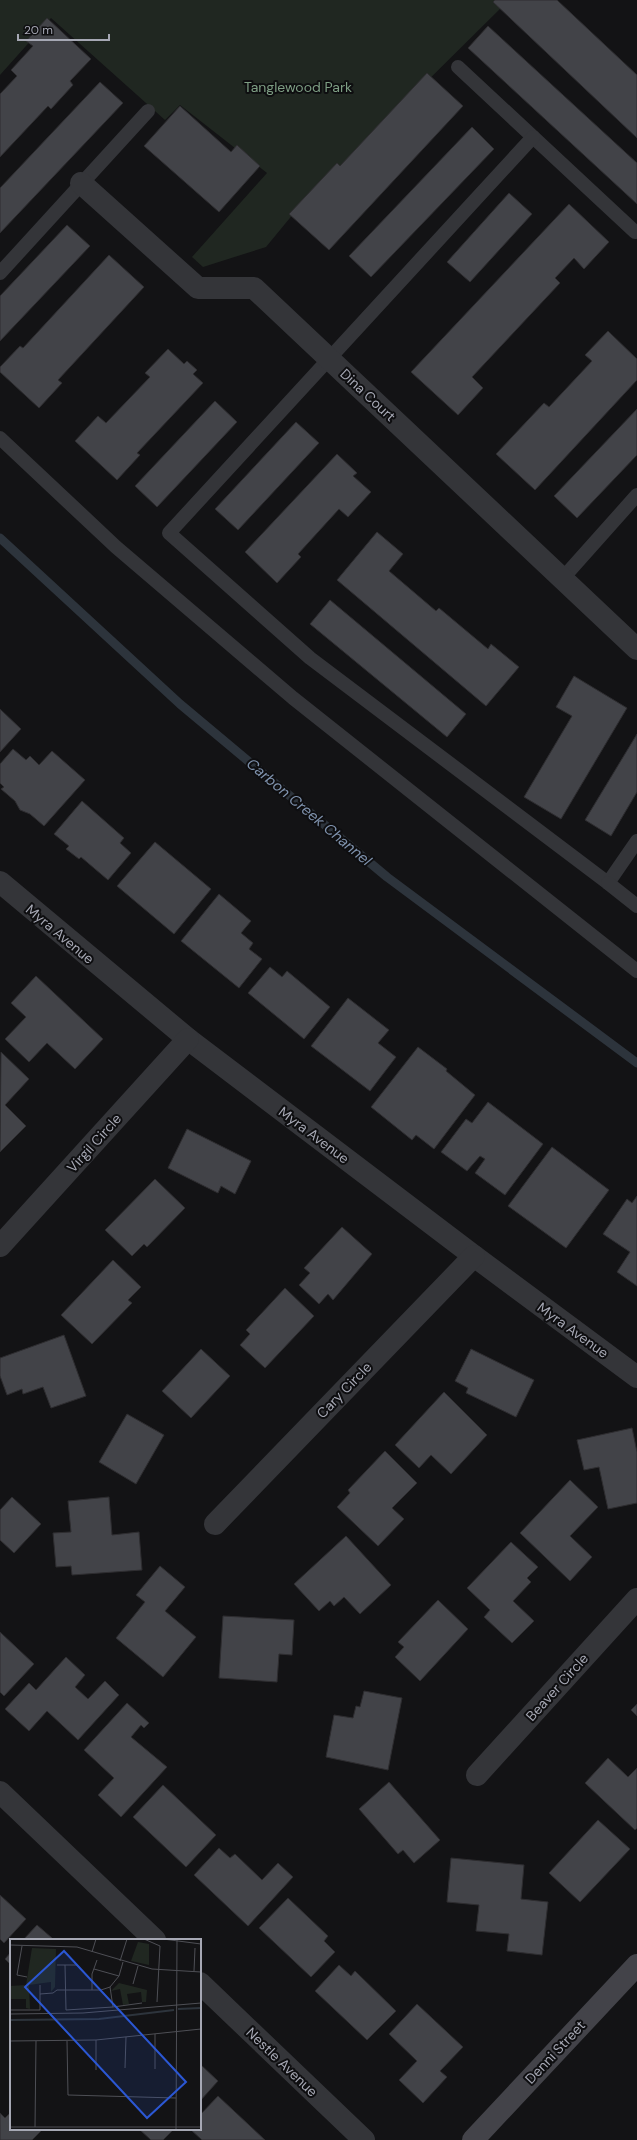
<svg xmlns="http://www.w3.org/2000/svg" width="637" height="2140" viewBox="0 0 637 2140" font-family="'DM Sans',sans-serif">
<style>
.green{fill:#202721}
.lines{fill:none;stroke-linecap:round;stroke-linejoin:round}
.stream{stroke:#2d343c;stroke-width:9}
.building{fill:#424348;stroke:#2e2d30}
.lane{stroke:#343539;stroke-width:14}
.street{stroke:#343539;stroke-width:22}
.secondary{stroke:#434349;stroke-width:22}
.labels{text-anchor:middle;stroke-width:4;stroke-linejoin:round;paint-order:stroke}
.park-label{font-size:14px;fill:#7e9e84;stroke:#0e0e10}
.street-label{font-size:14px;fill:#a6a8b4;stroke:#0e0e10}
.water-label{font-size:15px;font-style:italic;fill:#7f92ad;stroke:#0e0e10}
.inset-river{fill:none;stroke:#2d343c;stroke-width:2}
.inset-road{fill:none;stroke:#4e4f55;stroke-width:1}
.view{fill:#2b57d4;fill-opacity:0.15;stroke:#2b57d4;stroke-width:2}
.inset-edge{fill:none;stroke:#a6a8b4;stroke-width:2}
</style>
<rect width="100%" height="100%" fill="#131315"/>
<polygon class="green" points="0,0 509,0 294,213 266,247 203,267 192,257 267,173 180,105 165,120 51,18 0,75"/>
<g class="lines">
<polyline class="stream" points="0,538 180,704 387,877 637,1063"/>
</g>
<g class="building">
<polygon points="495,0 557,0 637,75 637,138 493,2"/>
<polygon points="47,18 91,59 70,81 73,85 51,109 48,106 0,157 0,94 17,76 11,70 33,46 26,41"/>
<polygon points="488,26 637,163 637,204 468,48"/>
<polygon points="427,73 463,106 329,250 289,214 337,163 340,166"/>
<polygon points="100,82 123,103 0,233 0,188"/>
<polygon points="180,106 231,152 237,145 260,166 219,212 144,146"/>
<polygon points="472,127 494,149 371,277 349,256"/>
<polygon points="509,193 532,214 470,282 447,262"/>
<polygon points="569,204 609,242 584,269 574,258 555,278 560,283 472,377 483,388 458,415 411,372"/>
<polygon points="67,225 90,246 0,341 0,296"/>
<polygon points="109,255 144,287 58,380 62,383 39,408 0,372 0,367 20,346 23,348"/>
<polygon points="608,331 637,359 637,380 535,490 496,454 544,403 549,407 592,361 585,355"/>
<polygon points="168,349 184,364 187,361 197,370 193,374 203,383 137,453 140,455 117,480 75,441 98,416 106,423 150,377 145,373"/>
<polygon points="215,401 237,422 157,507 135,486"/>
<polygon points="637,409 637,455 577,518 554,496"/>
<polygon points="296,422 319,443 238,530 215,509"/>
<polygon points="337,454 357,473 353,476 371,492 348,517 339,509 298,554 301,557 277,583 245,552"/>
<polygon points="377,532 403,554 389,571 436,611 439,608 488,649 491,644 519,667 486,706 337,580"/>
<polygon points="330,600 466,714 447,737 310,624"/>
<polygon points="574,676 627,708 561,819 524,797 572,716 556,707"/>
<polygon points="0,709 21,729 0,752"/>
<polygon points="637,734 637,792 611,836 585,820"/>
<polygon points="13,749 26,760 30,756 39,765 52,751 85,780 44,826 30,814 20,810 15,801 1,789 4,787 0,783 0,764"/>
<polygon points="82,801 124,838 120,843 131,853 108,880 81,857 79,859 66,849 69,846 54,834"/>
<polygon points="155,842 211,889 174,934 117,886"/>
<polygon points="219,894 251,921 241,933 253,943 249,949 262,959 239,988 181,941"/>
<polygon points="270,967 282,977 287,971 330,1007 304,1039 248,993"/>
<polygon points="36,976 103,1039 75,1069 47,1043 29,1062 5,1039 26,1017 11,1003"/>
<polygon points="348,998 389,1030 378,1043 396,1057 370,1091 311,1046"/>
<polygon points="418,1047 447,1069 446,1071 475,1095 434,1149 416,1135 412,1140 371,1107"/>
<polygon points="1,1052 29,1079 5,1105 26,1126 0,1152"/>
<polygon points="488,1102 543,1144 505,1195 475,1173 485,1159 480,1156 467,1171 441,1152 466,1119 472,1123"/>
<polygon points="187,1129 251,1161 235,1194 221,1186 218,1193 168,1168"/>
<polygon points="552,1147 609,1190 566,1248 508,1206"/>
<polygon points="155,1179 185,1208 147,1247 144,1244 132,1256 105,1230"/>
<polygon points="637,1196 637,1286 617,1272 630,1252 603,1234 627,1199 632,1203"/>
<polygon points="342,1227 372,1254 333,1300 328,1294 319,1304 299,1285 310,1273 304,1268"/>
<polygon points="113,1260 141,1287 128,1300 132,1303 92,1344 61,1315"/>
<polygon points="285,1288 314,1316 265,1368 240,1345 250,1334 246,1330"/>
<polygon points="64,1335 86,1396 51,1408 43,1387 23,1394 22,1389 7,1395 0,1376 0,1358"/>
<polygon points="201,1349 230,1376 191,1418 162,1391"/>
<polygon points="471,1349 534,1380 516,1417 466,1393 468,1388 455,1381"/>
<polygon points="444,1392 487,1435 451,1474 431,1455 419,1468 395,1445"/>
<polygon points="127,1414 164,1435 136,1484 99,1462"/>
<polygon points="632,1428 637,1452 637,1503 608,1509 599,1467 584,1470 577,1440"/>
<polygon points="385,1451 417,1483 392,1508 404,1519 378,1546 337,1507 350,1493 348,1490"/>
<polygon points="570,1480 598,1507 570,1536 592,1557 570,1581 520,1533"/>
<polygon points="12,1497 41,1524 14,1553 0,1540 0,1510"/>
<polygon points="109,1497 112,1535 139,1532 142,1570 72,1575 71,1566 56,1567 53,1533 71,1532 68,1501"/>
<polygon points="346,1536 391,1585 360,1614 344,1597 334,1606 330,1601 319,1611 294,1584"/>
<polygon points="511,1542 538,1567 527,1578 531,1582 513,1601 534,1621 512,1643 484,1617 490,1610 467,1588"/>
<polygon points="160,1566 185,1587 165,1611 196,1637 163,1677 116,1638 145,1602 136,1595"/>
<polygon points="438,1600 468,1629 420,1681 395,1657 404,1647 398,1642"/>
<polygon points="223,1616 294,1620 292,1655 279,1654 277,1682 219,1678"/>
<polygon points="0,1632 34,1664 4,1696 0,1692"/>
<polygon points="66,1657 85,1675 75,1687 88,1699 105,1681 119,1695 78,1740 47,1711 29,1731 5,1709 29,1683 36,1690"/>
<polygon points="364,1691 402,1698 388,1770 326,1757 334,1715 353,1718 356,1706 360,1707"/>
<polygon points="127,1703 149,1723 144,1728 141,1725 131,1737 167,1767 121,1817 98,1795 114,1778 84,1750"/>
<polygon points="637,1704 637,1716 631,1710"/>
<polygon points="608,1758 628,1777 637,1768 637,1828 635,1830 585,1783"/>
<polygon points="389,1782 440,1840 414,1863 403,1850 398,1854 359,1809"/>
<polygon points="163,1785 216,1835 186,1867 133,1817"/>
<polygon points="598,1820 630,1849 580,1902 549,1873"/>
<polygon points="219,1848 230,1858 235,1854 262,1880 278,1863 293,1877 248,1926 194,1875"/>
<polygon points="451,1858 524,1865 521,1899 548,1902 542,1955 507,1951 509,1934 476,1931 479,1905 447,1902"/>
<polygon points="0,1895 26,1919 4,1943 0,1939"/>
<polygon points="288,1898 328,1936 324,1941 335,1952 311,1977 259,1928"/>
<polygon points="37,1925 52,1938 50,1940 23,1940"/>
<polygon points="11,1952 11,1965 5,1959"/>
<polygon points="339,1965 351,1976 355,1971 396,2011 367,2040 315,1991"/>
<polygon points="417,2004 463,2047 440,2071 447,2077 423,2103 399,2080 417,2061 389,2034"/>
<polygon points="200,2064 218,2081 200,2101"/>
<polygon points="218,2096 265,2140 202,2140 190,2129 200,2129 200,2115"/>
<polygon points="11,2112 11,2129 43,2129 32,2140 0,2140 0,2113 5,2118"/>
<polygon points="139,2129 174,2129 163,2140 151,2140"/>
</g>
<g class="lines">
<g class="lane">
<polyline points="458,67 635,232"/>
<polyline points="533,137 169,533 310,658 608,883 637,841"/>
<polyline points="0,273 148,111"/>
<polyline points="0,438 116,547 293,698 637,971"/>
<polyline points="563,578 637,495"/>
<polyline points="608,883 637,906"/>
</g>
<g class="street">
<polyline points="81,183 198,288 254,288 637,649"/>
<polyline points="0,882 188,1039 474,1256 637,1377"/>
<polyline points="0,1246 188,1039"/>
<polyline points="215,1524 474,1256"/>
<polyline points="477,1775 637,1599"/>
<polyline points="0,1792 155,1940"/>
<polyline points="200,1983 364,2140"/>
</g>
<polyline class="secondary" points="473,2140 637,1965"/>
</g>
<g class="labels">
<g class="park-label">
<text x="298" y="92">Tanglewood Park</text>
</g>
<g class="street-label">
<text transform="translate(368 395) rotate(43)" y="5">Dina Court</text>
<text transform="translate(60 934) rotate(40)" y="5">Myra Avenue</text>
<text transform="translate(314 1135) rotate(37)" y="5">Myra Avenue</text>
<text transform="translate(94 1143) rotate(-48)" y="5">Virgil Circle</text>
<text transform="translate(573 1330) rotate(36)" y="5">Myra Avenue</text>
<text transform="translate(344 1390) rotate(-46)" y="5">Cary Circle</text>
<text transform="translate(557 1687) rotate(-48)" y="5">Beaver Circle</text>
<text transform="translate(555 2052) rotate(-47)" y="5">Denni Street</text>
<text transform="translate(282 2062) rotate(44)" y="5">Nestle Avenue</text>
</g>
<g class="water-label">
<text transform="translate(309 812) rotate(40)" y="5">Carbon Creek Channel</text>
</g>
</g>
<g transform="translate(10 1939)">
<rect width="191" height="191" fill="#131315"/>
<path d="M 128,3 L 139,5 L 139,26 L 121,22 ZM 22,9 L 46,10 L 45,48 L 41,53 L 41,43 L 19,46 L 20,70 L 16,69 L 16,60 L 0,60 L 0,47 L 16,46 ZM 109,44 L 137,51 L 136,63 L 132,63 L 131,53 L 117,55 L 119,65 L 113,66 L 110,50 L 101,52 Z" fill="#202721"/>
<path class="inset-river" d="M 168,70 L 191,69M 0,81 L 89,80 L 164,71"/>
<path class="inset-road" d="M 134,0 L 150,7 L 147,63M 153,0 L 191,5M 0,6 L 67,8 L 142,30 L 191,33M 12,7 L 7,36 L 17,38M 82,13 L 86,0M 110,22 L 117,0M 47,26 L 67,26M 55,26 L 56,71 L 103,68 L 100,48M 84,30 L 109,37M 184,32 L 185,9M 123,45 L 128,27M 82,51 L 82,35 L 87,21M 30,55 L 43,54 L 47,51 L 91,51 L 100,48 L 109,37 L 113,23M 103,68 L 132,64M 0,71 L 30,71 L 30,46M 0,75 L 73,74 L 191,64M 145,95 L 145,130M 86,101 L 86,131M 0,102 L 86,101 L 191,90M 57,102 L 58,156 L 166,159M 115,129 L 116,98M 0,188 L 191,188M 25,188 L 26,102M 166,191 L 167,0"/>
<path class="view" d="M 54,12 L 176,143 L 137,179 L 15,48 Z"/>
<rect width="191" height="191" class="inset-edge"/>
</g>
<path d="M18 34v6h91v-6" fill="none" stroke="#a6a8b4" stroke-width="2"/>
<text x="24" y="34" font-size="12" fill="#a6a8b4" stroke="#0e0e10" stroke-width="3" paint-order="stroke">20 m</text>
</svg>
